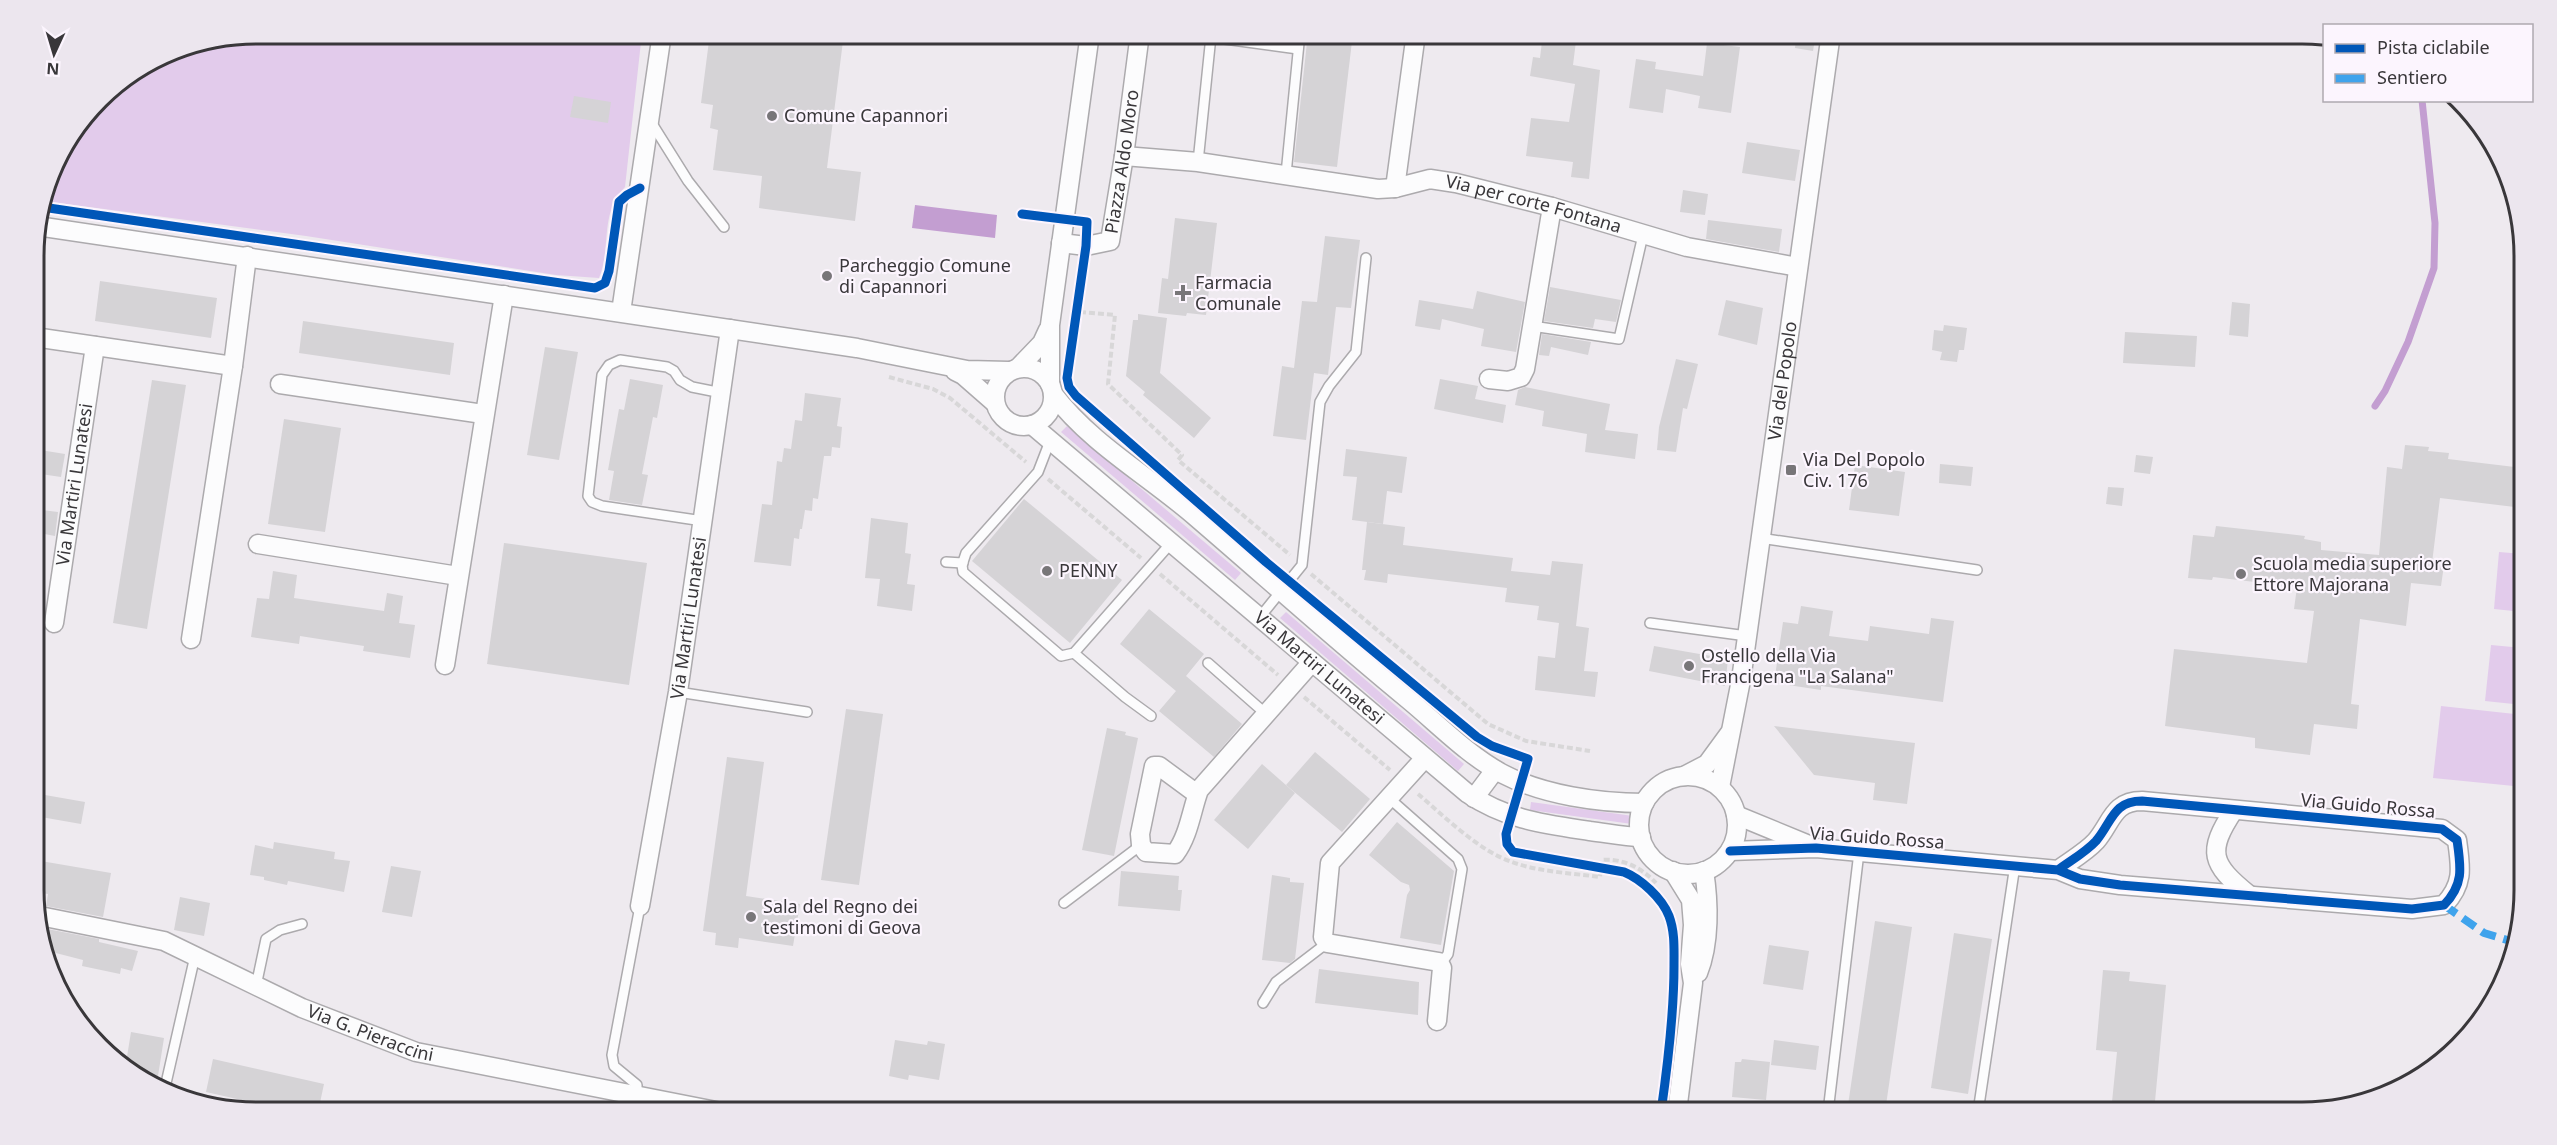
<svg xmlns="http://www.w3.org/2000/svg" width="2557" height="1145" viewBox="0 0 2557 1145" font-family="'Noto Sans',sans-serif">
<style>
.green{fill:#e2cbeb}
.water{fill:#c39ed1}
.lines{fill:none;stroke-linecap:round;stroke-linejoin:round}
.stream{stroke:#c39ed1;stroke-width:7}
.building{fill:#d5d3d6}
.lane-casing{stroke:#acaaad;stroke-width:12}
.street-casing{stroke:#acaaad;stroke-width:21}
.path{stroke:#d8d7d8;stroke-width:4;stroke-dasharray:6 3;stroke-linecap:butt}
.lane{stroke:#fcfcfd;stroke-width:9}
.street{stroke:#fcfcfd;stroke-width:18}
.quiet{stroke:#3fa3ec;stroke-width:8;stroke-dasharray:15 8;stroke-linecap:butt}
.cycleway-casing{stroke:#fcf5fe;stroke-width:13}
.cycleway{stroke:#0057b8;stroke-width:9}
.poi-dot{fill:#787679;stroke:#fcf5fe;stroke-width:2}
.labels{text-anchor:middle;stroke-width:4.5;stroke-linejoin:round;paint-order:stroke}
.poi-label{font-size:18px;fill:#39373a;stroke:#fcf5fe;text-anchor:start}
.street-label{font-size:18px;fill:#39373a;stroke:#fcf5fe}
.rim{fill:none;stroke:#39373a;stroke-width:3}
</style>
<rect width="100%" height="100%" fill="#eeeaef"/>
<g class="green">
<path d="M 255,33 L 642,33 L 625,187 C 599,214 612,246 599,278 L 556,275 L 306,236 L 44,201 L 56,157 L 108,88 L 170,50 Z"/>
<polygon points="1067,426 1241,573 1235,580 1061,432"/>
<polygon points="2499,552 2523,554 2523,612 2494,609"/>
<polygon points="1286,612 1464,764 1458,771 1280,618"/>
<polygon points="2491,645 2523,648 2523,705 2485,701"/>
<polygon points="2441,706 2524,715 2524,787 2433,778"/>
<polygon points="1531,802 1633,816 1632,824 1530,810"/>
</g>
<polygon class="water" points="915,205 997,215 995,238 912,228"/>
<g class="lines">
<polyline class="stream" points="2375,406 2385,391 2408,342 2434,268 2435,223 2422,100"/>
</g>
<g class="building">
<polygon points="710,33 844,33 827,168 861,172 855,221 759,208 762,176 713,170 718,130 710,128 713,105 701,103"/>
<polygon points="1308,33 1353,33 1337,167 1294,162"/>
<polygon points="1543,33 1577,33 1573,65 1600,70 1589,179 1571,177 1573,162 1526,156 1531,118 1569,122 1575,84 1530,76 1533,57 1540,58"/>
<polygon points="1797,33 1816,33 1813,51 1795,48"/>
<polygon points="1707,43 1740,47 1731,113 1698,108 1700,96 1666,89 1663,113 1629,108 1636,59 1656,62 1655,69 1703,76"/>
<polygon points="574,96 611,102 608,123 570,117"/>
<polygon points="1747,142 1800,150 1795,181 1742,173"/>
<polygon points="1683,190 1708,194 1705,215 1680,212"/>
<polygon points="1175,218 1217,223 1206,315 1187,313 1186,316 1158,313 1162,278 1168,279"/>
<polygon points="1708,220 1782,229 1779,252 1706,239"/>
<polygon points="1325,236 1360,240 1351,308 1336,307 1328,375 1314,373 1306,440 1273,436 1282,366 1294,368 1302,301 1317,302"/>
<polygon points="100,281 217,298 211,338 95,321"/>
<polygon points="1550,287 1621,300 1616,322 1595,319 1593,328 1544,321"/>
<polygon points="1477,291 1525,302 1516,352 1481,346 1484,329 1442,319 1440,330 1415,326 1419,300 1473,309"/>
<polygon points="1726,300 1763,308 1757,345 1718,335"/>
<polygon points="2232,302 2250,304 2248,337 2229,335"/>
<polygon points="1138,314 1167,318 1160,373 1211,418 1194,438 1143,395 1145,392 1126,376 1133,320 1138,320"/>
<polygon points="303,321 454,343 450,375 299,353"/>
<polygon points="1944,325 1967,328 1964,350 1959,350 1957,362 1940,360 1942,352 1932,350 1934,330 1943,331"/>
<polygon points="2125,332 2197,336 2195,367 2123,363"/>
<polygon points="1542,334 1591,342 1588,355 1551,347 1549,356 1539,355"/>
<polygon points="545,347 578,352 559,460 527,455"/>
<polygon points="1676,359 1698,364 1687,409 1683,408 1676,452 1657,450 1659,427"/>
<polygon points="630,379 663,385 657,418 653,417 642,474 648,475 642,505 609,500 614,471 608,470 619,409 624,410"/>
<polygon points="1440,379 1478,386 1475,399 1506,405 1503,423 1434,409"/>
<polygon points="152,380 186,385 147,629 113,623"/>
<polygon points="1525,387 1610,404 1605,430 1638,434 1635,459 1585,452 1587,434 1542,426 1544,411 1515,405 1518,390"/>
<polygon points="805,393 841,398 837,426 842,427 840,448 832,447 831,456 824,456 818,499 813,498 812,511 805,510 802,529 800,529 799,539 794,538 791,566 754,562 762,504 772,505 777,461 782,462 784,448 791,449 795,420 802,421"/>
<polygon points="284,419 341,428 325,532 268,524"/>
<polygon points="2405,445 2429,447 2428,451 2449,453 2448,459 2523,468 2523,508 2440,498 2432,563 2444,565 2441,586 2411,583 2406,626 2360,619 2351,704 2359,705 2357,729 2314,724 2310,755 2255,748 2255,738 2165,726 2174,649 2307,663 2314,611 2294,609 2297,587 2213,577 2212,580 2188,578 2193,535 2214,537 2216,526 2305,536 2304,539 2321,542 2321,550 2379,555 2387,467 2402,469"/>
<polygon points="34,449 65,454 61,477 34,473"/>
<polygon points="1346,449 1407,457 1402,493 1387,491 1383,524 1352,520 1357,477 1343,476"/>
<polygon points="2136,455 2153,457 2150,474 2134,472"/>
<polygon points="1940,464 1973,467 1971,486 1939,483"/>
<polygon points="1855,465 1905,472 1899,516 1849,510"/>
<polygon points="2108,487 2124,488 2122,506 2106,504"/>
<polygon points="1024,499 1122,580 1070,643 972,561"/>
<polygon points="34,509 58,512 55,536 34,532"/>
<polygon points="871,518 908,523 905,553 911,554 907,584 915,585 912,611 877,606 880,579 865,578"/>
<polygon points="1367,522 1405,527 1403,545 1513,558 1511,571 1550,575 1552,561 1583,564 1576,626 1589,628 1584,671 1598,672 1595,697 1535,690 1538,656 1555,658 1559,623 1537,620 1539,606 1505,602 1507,588 1388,574 1387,583 1364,580 1366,570 1362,570"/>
<polygon points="504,543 647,563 629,685 487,664"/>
<polygon points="273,571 297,575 294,598 384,611 387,593 403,596 399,623 415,625 410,658 363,651 364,646 300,636 299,644 251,637 257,598 269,599"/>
<polygon points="1801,606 1833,611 1829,636 1868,641 1870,626 1929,634 1931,618 1954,621 1943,702 1821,686 1821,690 1774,683 1783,622 1798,624"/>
<polygon points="1149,609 1204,654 1186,676 1242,724 1214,757 1159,711 1176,691 1120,644"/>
<polygon points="1654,646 1728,659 1725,686 1649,671"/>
<polygon points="846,709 883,714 859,885 821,880"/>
<polygon points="1774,726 1915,743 1907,804 1873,800 1875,783 1814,775"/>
<polygon points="1107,728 1126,732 1125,735 1138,738 1114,856 1082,850"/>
<polygon points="1315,752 1370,799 1342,832 1286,785"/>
<polygon points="727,757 764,762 746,896 800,904 793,946 739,938 738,948 715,945 716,933 703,931"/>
<polygon points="1262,764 1295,793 1248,849 1214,820"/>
<polygon points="45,795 85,802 81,824 41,817"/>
<polygon points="1397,822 1454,871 1441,945 1400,938 1407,895 1410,890 1409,885 1401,882 1369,855"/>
<polygon points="274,842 335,852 334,859 350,861 344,892 288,881 287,885 264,880 264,877 250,875 255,845 273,849"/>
<polygon points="35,860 111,873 103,917 46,906 48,894 35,892"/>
<polygon points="391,866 421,871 412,917 382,912"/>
<polygon points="1121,871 1179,876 1178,890 1182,890 1180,911 1118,906"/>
<polygon points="1272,875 1290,878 1290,882 1304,883 1295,959 1290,963 1262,960"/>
<polygon points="180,897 210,903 204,936 174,930"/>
<polygon points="1875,921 1912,927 1885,1112 1847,1112"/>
<polygon points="42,928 99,939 99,942 138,951 132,971 121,968 120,974 82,966 83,960 48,951 41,934"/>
<polygon points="1954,933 1992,939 1968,1094 1931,1088"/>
<polygon points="1769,945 1809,951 1803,990 1763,984"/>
<polygon points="1319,969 1419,982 1418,1015 1315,1003"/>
<polygon points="2103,970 2130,972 2129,981 2166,985 2154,1112 2111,1112 2117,1052 2096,1050"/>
<polygon points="131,1032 164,1038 158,1076 146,1073 143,1079 125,1069"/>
<polygon points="895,1040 927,1045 928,1041 945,1044 939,1080 909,1075 908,1080 889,1076"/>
<polygon points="1774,1040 1819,1046 1816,1070 1771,1065"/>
<polygon points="213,1059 324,1084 318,1112 294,1112 206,1092"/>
<polygon points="1742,1059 1770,1062 1766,1100 1732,1097 1735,1062 1741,1062"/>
</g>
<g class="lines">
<defs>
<g id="lane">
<polyline points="1180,33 1298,49"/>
<polyline points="651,122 688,181 724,227"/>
<polyline points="1198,162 1211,36"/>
<polyline points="1286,174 1300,33"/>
<polyline points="1532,326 1619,339 1643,235"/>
<polyline points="1050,441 1038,472 966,553 962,565 963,572 1061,656 1074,653 1172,542"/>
<polyline points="703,521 602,506 592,502 588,496 602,375 609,365 620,360 667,367 674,371 680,380 692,387 722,393"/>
<polyline points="1760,538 1977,570"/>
<polyline points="946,562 963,563"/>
<polyline points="1260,617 1302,565 1320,402 1329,386 1356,352 1366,258"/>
<polyline points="1650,623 1747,636"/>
<polyline points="1074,653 1125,697 1151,716"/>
<polyline points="1208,663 1266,714"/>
<polyline points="678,692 807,712"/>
<polyline points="1389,798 1458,859 1462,869 1448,954 1440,965"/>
<polyline points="1064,903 1141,845"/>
<polyline points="256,986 266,939 280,930 302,924"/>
<polyline points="1263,1003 1276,982 1327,943"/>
<polyline points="164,1092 195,956"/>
<polyline points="637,1095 637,1085 614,1066 612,1055 640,906"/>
<polyline points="1828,1112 1859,852"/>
<polyline points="1978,1112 2015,865"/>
</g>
<g id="street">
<path id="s1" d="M 1124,156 L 1198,162 L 1378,189 L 1395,188 L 1430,179 L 1456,183 L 1552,207 L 1687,247 L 1798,267"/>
<polyline points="1395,188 1416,33"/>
<polyline points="37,226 857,348 967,370 1009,371"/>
<path id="s2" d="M 1061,243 L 1086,246 L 1110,241 L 1124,156 L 1140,33"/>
<polyline points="621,312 662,33"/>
<polyline points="34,337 233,366"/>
<circle cx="1024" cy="397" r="29"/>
<polyline points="1018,368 1042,343 1048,330"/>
<polyline points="955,371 963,375 995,403"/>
<polyline points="1489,379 1508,381 1521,377 1525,369 1552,207"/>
<polyline points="280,384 483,414"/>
<polyline points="1050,384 1050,325 1090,33"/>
<path d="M 1053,394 C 1092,445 1149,476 1197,518 C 1268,579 1338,642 1410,701 C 1440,726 1469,756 1503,774 C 1543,795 1599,803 1644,803"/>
<path id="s3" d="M 1032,425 L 1467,793 C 1507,820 1544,824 1590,831 C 1607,833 1624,837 1641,837"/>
<polyline points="258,544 458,576"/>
<path id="s4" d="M 54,623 L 95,346"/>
<polyline points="191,639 233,366 247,256"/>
<polyline points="445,665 504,295"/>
<polyline points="1424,759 1330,863 1323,937 1327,943 1439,962 1442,968 1437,1021"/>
<polyline points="1684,776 1707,764 1729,734"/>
<circle cx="1688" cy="825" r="49"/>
<path id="s5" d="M 1720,787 L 1741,680 L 1831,33"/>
<path d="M 1197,794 L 1159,766 L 1154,766 L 1140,834 L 1141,845 L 1146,852 L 1175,854 C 1189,835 1191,812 1199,790 L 1312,662"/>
<polyline points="1474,798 1495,770"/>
<path d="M 2234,810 C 2206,852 2211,864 2249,895"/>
<polyline points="1736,815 1809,845"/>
<path d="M 1730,851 L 1816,848 L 2058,870 C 2070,861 2086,852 2096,841 C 2112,822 2113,801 2142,801 L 2442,829 L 2457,840 C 2461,868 2464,884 2444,905 L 2412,909 L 2120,885 L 2080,879 L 2058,870"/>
<polyline points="1673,871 1691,900 1693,925 1690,964 1693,983 1677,1112"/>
<path id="s6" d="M 640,906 L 678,692 L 730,329"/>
<path id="s7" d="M 35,915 L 164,941 L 302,1008 L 416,1052 L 721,1112"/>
<path d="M 1698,973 C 1710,944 1709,902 1704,871"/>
</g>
</defs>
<use href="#lane" class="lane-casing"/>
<use href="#street" class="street-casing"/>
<g class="path">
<polyline points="1080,312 1115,315 1108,384 1182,455 1178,460 1290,555"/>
<polyline points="889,377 933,389 950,398 1026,462"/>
<polyline points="1048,479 1141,558"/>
<polyline points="1160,574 1278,675"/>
<polyline points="1311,574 1488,724 1526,741 1590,751"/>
<polyline points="1304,697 1390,770"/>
<path d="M 1418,794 C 1445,817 1479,851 1512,862 C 1539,872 1571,873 1600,877 L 1602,860 C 1623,858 1642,868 1656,883"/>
</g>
<use href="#lane" class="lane"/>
<use href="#street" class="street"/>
<polyline class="quiet" points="2444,905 2484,933 2514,942"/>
<defs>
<g id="cycleway">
<polyline points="42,207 595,288 605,283 609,271 619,202 627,195 640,188"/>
<path d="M 1022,214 L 1087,222 L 1086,246 L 1067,378 L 1069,387 L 1076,396 L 1266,562 L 1477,737 L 1492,746 L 1528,759 L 1506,834 L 1507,844 L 1513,852 L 1624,872 C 1641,879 1662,898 1669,916 C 1675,932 1674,949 1674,966 C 1674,1015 1668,1063 1661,1112"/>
<path d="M 1730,851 L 1816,848 L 2058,870 C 2070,861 2086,852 2096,841 C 2112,822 2113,801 2142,801 L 2442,829 L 2457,840 C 2461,868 2464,884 2444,905 L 2412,909 L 2120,885 L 2080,879 L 2058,870"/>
</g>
</defs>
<use href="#cycleway" class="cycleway-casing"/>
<use href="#cycleway" class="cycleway"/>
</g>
<g class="poi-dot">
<circle cx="772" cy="116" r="6"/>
<circle cx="827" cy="276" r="6"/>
<path d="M1180 284h6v6h6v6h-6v6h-6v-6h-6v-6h6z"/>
<rect x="1785" y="464" width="12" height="12" rx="3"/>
<circle cx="1047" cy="571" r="6"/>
<circle cx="2241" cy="574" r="6"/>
<circle cx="1689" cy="666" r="6"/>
<circle cx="751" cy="917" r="6"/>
</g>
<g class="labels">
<g class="poi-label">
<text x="784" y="122">Comune Capannori</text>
<text x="839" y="272">Parcheggio Comune<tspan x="839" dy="21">di Capannori</tspan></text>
<text x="1195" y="289">Farmacia<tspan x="1195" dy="21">Comunale</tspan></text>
<text x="1803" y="466">Via Del Popolo<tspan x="1803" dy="21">Civ. 176</tspan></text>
<text x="2253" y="570">Scuola media superiore<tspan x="2253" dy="21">Ettore Majorana</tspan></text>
<text x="1059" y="577">PENNY</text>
<text x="1701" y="662">Ostello della Via<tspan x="1701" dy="21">Francigena "La Salana"</tspan></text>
<text x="763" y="913">Sala del Regno dei<tspan x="763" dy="21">testimoni di Geova</tspan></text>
</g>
<g class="street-label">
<text dy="6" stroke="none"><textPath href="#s2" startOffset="130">Piazza Aldo Moro</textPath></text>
<text dy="6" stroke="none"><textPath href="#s1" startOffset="416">Via per corte Fontana</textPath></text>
<text dy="6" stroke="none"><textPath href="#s5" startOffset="411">Via del Popolo</textPath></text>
<text dy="6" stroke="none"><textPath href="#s4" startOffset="140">Via Martiri Lunatesi</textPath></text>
<text dy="6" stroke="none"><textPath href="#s6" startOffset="292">Via Martiri Lunatesi</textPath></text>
<text dy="6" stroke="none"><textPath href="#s3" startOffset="376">Via Martiri Lunatesi</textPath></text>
<text transform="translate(2368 806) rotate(5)" y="6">Via Guido Rossa</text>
<text transform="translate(1877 838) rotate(4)" y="6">Via Guido Rossa</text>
<text dy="6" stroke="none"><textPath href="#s7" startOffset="358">Via G. Pieraccini</textPath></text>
</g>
</g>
<path d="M0 0H2557V1145H0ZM256 44H2302A212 212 0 0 1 2514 256V890A212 212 0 0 1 2302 1102H256A212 212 0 0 1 44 890V256A212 212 0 0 1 256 44Z" fill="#ece6ee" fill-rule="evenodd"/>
<path class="rim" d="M256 44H2302A212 212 0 0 1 2514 256V890A212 212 0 0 1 2302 1102H256A212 212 0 0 1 44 890V256A212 212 0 0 1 256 44Z"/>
<rect x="2323" y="24" width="210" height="78" fill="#fcf5fe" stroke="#aea9b0" stroke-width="1.5"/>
<rect x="2335" y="44" width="30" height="9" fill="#0057b8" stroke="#aea9b0" stroke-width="1.5"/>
<text x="2377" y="54" font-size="18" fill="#39373a">Pista ciclabile</text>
<rect x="2335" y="74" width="30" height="9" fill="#3fa3ec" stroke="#aea9b0" stroke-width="1.5"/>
<text x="2377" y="84" font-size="18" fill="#39373a">Sentiero</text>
<g transform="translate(54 54) rotate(184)" stroke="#fcf5fe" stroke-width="4.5" paint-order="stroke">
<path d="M0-4.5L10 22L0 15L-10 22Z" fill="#39373a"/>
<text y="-9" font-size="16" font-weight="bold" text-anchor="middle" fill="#39373a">N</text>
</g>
</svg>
